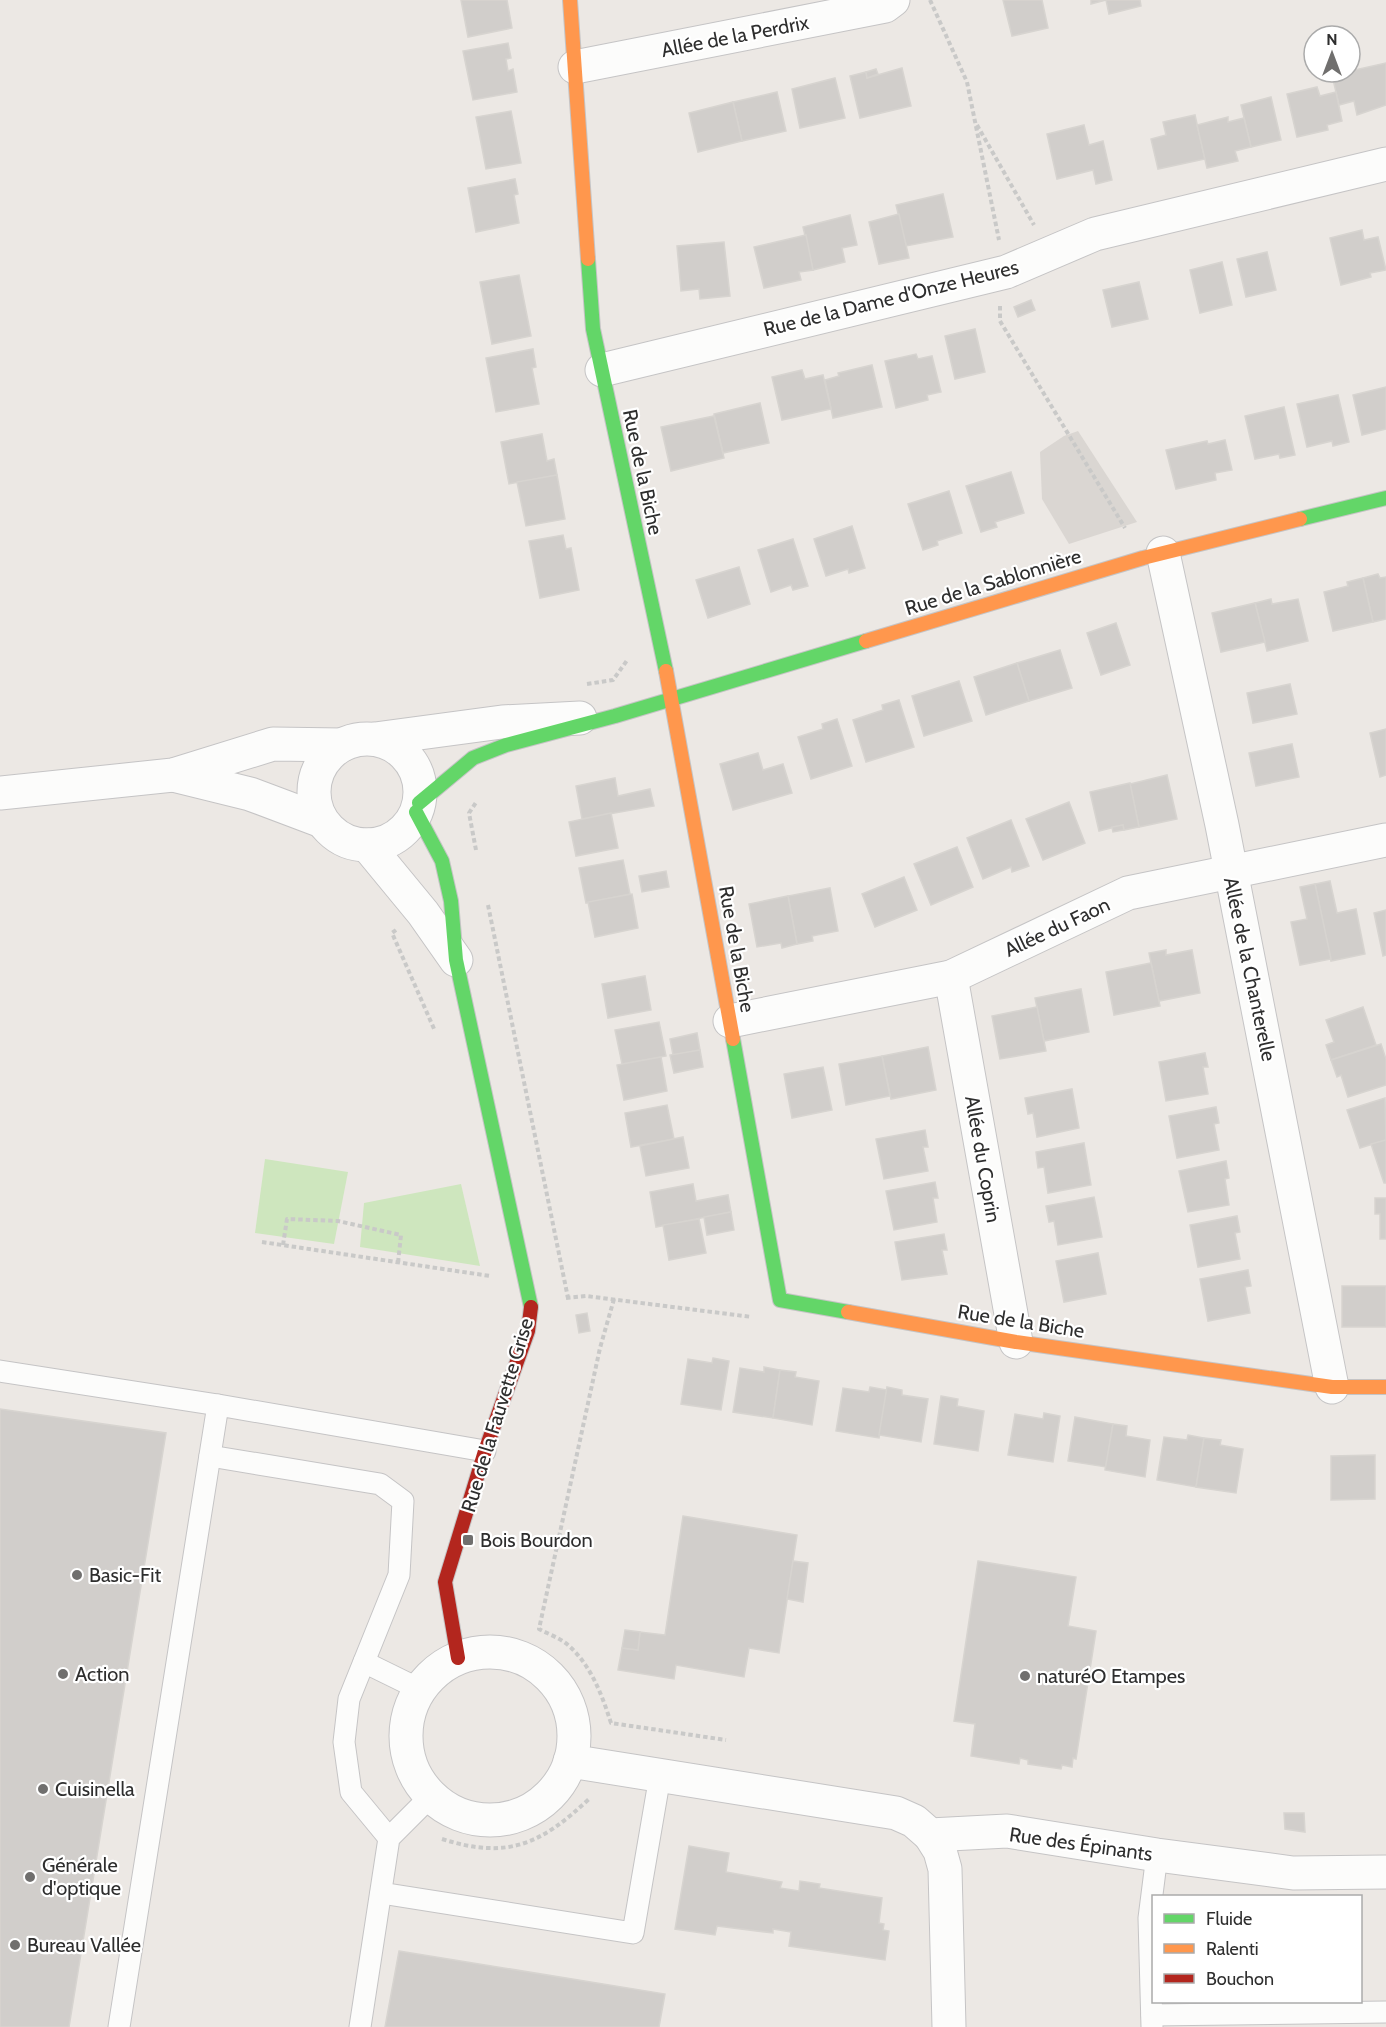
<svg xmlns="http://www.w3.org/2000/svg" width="1386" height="2027" viewBox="0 0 1386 2027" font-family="Cabin,sans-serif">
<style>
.green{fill:#cee6be}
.plaza{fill:#dad6d2}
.building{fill:#d1cecb;stroke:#d7d4d0;stroke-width:1.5}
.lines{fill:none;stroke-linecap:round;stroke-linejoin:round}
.lane-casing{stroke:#c5c4c5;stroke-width:23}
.street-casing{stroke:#c5c4c5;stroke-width:35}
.fast-casing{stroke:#c5c4c5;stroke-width:16}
.slow-casing{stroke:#c5c4c5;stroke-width:16}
.jam-casing{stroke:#c5c4c5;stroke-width:16}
.path{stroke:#c9c9c8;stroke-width:4;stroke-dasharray:4.5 3;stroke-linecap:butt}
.lane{stroke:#fcfcfb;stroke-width:21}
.street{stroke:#fcfcfb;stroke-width:33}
.fast{stroke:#63d668;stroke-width:14}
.slow{stroke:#ff974d;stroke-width:14}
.jam{stroke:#b3261e;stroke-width:14}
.poi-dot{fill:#706f6e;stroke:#fff;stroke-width:2}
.labels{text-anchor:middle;stroke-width:4.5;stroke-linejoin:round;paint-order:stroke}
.street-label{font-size:20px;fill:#2e2e2e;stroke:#fff}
.poi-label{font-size:20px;fill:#2e2e2e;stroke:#fff;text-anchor:start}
</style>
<rect width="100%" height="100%" fill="#ece8e4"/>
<g class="green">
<polygon points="265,1159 348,1172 334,1244 255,1233"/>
<polygon points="461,1184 480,1266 360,1247 364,1203"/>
</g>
<polygon class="plaza" points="1078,431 1137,522 1069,544 1042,499 1040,452 1064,436"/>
<g class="building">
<polygon points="461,0 507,0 512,28 468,37"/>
<polygon points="1003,0 1042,0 1048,28 1012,36"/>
<polygon points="1091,0 1140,0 1141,6 1109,14 1106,0 1091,4"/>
<polygon points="508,43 511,58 506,59 508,71 513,69 517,92 473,100 463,51"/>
<polygon points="1386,63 1386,105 1357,115 1354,101 1339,105 1332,75"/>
<polygon points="902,68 911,106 860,118 850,76 866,72 867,78"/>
<polygon points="876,69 878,74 867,78 866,72"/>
<polygon points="835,78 845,118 800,128 792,89"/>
<polygon points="1317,87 1320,96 1336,92 1342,121 1327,125 1328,130 1297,137 1287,94"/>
<polygon points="777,92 786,131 742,141 733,102"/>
<polygon points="1271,97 1281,140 1251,147 1241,105"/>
<polygon points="733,102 742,141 698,152 689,113"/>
<polygon points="511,111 521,163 486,169 476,117"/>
<polygon points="1195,115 1205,159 1158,169 1151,139 1166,135 1163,122"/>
<polygon points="1228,117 1228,122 1244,118 1251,147 1235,151 1238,161 1207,168 1197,125"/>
<polygon points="1084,125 1089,145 1103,141 1112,180 1096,184 1093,170 1057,179 1047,134"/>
<polygon points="515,179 518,194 514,195 519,223 476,232 468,188"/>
<polygon points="943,194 953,237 906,246 896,205"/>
<polygon points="899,214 909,258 879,264 869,222"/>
<polygon points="850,215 857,245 842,248 845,262 813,270 803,227"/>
<polygon points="1362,230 1364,240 1378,237 1386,270 1370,273 1371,277 1341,285 1330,238"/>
<polygon points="806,235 813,270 799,272 801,280 764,288 754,247"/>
<polygon points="724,242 730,296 700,299 699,289 681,291 677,246"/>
<polygon points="1267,252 1276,290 1246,297 1237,259"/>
<polygon points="1222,262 1232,305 1200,313 1190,270"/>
<polygon points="519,275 531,336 492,344 480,282"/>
<polygon points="1139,282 1148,319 1112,327 1103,290"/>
<polygon points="1031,300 1035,310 1018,317 1014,307"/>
<polygon points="975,329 985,372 955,379 945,336"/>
<polygon points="533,349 536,367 532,368 539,404 496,412 486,358"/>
<polygon points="916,354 918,359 932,356 941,392 927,395 928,400 896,408 885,361"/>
<polygon points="872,365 882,407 833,418 825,380 839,376 838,373"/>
<polygon points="802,370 805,379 823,375 831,409 782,420 772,377"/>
<polygon points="1386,387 1386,429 1362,435 1353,395"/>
<polygon points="1338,395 1349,442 1333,446 1332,441 1307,447 1297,404"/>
<polygon points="760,403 769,443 723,453 714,414"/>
<polygon points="1284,407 1295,455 1280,458 1279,454 1255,459 1245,416"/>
<polygon points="714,416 724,458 671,471 661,427"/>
<polygon points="542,434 547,461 554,459 557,475 509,484 501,442"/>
<polygon points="1225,440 1232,470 1215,473 1216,480 1176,489 1166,450 1207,441 1208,444"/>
<polygon points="1011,472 1024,513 995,522 997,527 981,532 966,486"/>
<polygon points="557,475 565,519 526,526 517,482"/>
<polygon points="949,491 962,533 937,541 938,545 923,550 908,504"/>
<polygon points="852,526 865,568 849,573 848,569 826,576 814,539"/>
<polygon points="563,535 566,549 571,548 579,590 540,598 529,541"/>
<polygon points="793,539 808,586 793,590 791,585 771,592 758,550"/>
<polygon points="739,567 750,604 708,618 696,580"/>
<polygon points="1378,574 1380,578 1386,577 1386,619 1373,622 1363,578"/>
<polygon points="1363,578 1373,622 1333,631 1324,592 1348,586 1347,582"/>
<polygon points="1271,599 1272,604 1298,599 1308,641 1267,651 1255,603"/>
<polygon points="1255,603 1265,642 1221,652 1212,613"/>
<polygon points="1116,623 1130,665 1101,675 1087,633"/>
<polygon points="1060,650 1072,688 1029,701 1017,663"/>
<polygon points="1017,663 1029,701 986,715 974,677"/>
<polygon points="959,681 972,721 924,736 912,696"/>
<polygon points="1290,684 1297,714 1253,723 1247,693"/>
<polygon points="899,700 914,747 866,762 853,720 883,710 882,705"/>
<polygon points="837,719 852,766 811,779 798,737 823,729 822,724"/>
<polygon points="1386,729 1386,775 1380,777 1370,733"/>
<polygon points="1292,744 1299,777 1256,786 1249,753"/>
<polygon points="758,753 763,770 783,764 792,793 733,810 720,764"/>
<polygon points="1167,775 1177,819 1139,827 1130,784"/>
<polygon points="615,778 618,796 650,789 654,806 582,819 576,786"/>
<polygon points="1130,783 1139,827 1124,830 1123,825 1099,831 1090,792"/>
<polygon points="1069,802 1085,843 1043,860 1026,819"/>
<polygon points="611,813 618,848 576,856 569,822"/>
<polygon points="1011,820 1029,866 1012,872 1011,867 983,879 967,838"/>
<polygon points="1123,825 1124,830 1113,832 1112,827"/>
<polygon points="957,847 973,887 931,905 914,864"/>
<polygon points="623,860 630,894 586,903 579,868"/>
<polygon points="666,871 669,887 642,892 639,876"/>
<polygon points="904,877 917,910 875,927 862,894"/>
<polygon points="1330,881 1337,913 1356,909 1365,954 1331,961 1315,884"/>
<polygon points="1315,884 1331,959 1300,965 1291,922 1307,919 1300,887"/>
<polygon points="830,888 838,931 812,936 813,941 797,944 788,896"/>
<polygon points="632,894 638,928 595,937 588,902"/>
<polygon points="788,896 797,944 782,948 781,943 757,947 749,904"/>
<polygon points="1386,910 1386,955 1383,956 1374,913"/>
<polygon points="1166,950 1166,955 1192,950 1200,993 1159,1001 1149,953"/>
<polygon points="1151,963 1160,1006 1114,1015 1106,972"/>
<polygon points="645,976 651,1010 608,1018 602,984"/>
<polygon points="1081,989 1089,1032 1044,1041 1035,998"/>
<polygon points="1037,1007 1046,1051 1000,1059 992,1016"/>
<polygon points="1363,1007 1376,1045 1331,1060 1326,1045 1334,1042 1326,1020"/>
<polygon points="659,1022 666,1056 622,1064 615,1030"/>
<polygon points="697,1033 700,1050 673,1055 670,1039"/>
<polygon points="1381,1044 1386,1059 1386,1085 1348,1097 1341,1075 1337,1077 1331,1060"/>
<polygon points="928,1047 936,1090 891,1099 882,1056"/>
<polygon points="700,1050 703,1067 674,1073 670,1055"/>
<polygon points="1205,1053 1208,1067 1203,1067 1208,1094 1166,1101 1159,1062"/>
<polygon points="882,1056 890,1096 846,1105 839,1064"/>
<polygon points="661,1057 667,1091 624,1100 617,1065"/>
<polygon points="823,1067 832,1110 792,1118 784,1074"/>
<polygon points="1072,1089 1079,1128 1037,1137 1033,1113 1028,1114 1025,1098"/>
<polygon points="1385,1098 1386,1140 1360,1148 1347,1110"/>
<polygon points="667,1105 674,1139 631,1147 625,1113"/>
<polygon points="1216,1107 1219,1123 1214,1124 1219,1150 1177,1158 1169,1116"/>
<polygon points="925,1130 928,1147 923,1147 928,1171 884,1179 876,1139"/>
<polygon points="683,1137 689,1168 646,1176 640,1146"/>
<polygon points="1386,1140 1386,1183 1384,1183 1371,1144"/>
<polygon points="1084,1143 1091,1185 1048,1193 1044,1167 1038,1168 1036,1152"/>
<polygon points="1226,1161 1229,1178 1225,1179 1229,1205 1188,1212 1179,1171"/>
<polygon points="935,1182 938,1198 933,1198 937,1222 894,1230 886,1191"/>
<polygon points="693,1184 696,1201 728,1195 731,1212 656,1227 650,1192"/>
<polygon points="1094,1197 1102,1237 1058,1245 1054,1221 1049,1222 1046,1206"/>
<polygon points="1375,1198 1386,1198 1386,1239 1380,1239 1380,1214 1375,1214"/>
<polygon points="731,1212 734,1230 707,1235 704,1217"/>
<polygon points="1237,1216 1240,1232 1235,1233 1240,1259 1198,1267 1190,1225"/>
<polygon points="699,1219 706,1253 669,1260 663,1225"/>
<polygon points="944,1234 947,1250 942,1250 947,1274 902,1280 895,1242"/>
<polygon points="1098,1253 1106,1294 1064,1302 1056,1261"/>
<polygon points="1248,1270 1251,1286 1245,1287 1250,1313 1208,1321 1200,1279"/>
<rect x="1342" y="1286" width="44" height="41"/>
<polygon points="587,1313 590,1331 579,1333 576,1315"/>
<polygon points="713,1358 729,1361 721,1410 681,1404 688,1359 712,1363"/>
<polygon points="764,1367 780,1370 773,1418 733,1412 740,1368 764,1372"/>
<polygon points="780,1370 796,1372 795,1377 819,1381 812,1425 773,1418"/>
<polygon points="870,1387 887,1390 879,1438 836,1431 843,1388 869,1392"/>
<polygon points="887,1387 902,1390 902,1395 928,1399 921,1442 879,1435"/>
<polygon points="941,1396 958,1399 957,1406 984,1411 978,1451 934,1444"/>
<polygon points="0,1409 166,1433 69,2027 0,2027"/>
<polygon points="1044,1413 1060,1416 1053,1462 1008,1455 1015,1414 1043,1419"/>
<polygon points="1075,1417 1113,1424 1106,1467 1068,1461"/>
<polygon points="1113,1424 1127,1426 1126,1436 1150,1440 1145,1477 1105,1470"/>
<polygon points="1188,1435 1204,1438 1196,1487 1157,1480 1164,1437 1187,1440"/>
<polygon points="1204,1438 1221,1440 1220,1445 1243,1449 1236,1493 1196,1487"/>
<polygon points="1375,1455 1375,1499 1331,1500 1331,1456"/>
<polygon points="683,1516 797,1535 779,1653 749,1648 744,1677 676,1665 674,1679 618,1670 622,1648 638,1650 640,1632 665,1635"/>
<polygon points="793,1561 808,1563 803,1602 787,1599"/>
<polygon points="978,1561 1076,1577 1068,1626 1096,1631 1076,1759 1073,1758 1072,1767 1062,1765 1061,1769 1028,1764 1028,1760 1020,1758 1019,1764 971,1756 975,1724 954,1721"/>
<polygon points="625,1630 640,1632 638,1650 622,1648"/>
<polygon points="1284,1813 1304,1813 1305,1832 1285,1829"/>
<polygon points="689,1846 729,1853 726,1872 782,1882 780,1888 799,1891 800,1881 820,1884 819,1888 882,1898 879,1923 884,1924 883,1930 889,1931 885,1960 789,1946 791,1932 773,1929 773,1933 717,1926 715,1935 675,1929"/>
<polygon points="399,1951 665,1994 659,2027 385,2027"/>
</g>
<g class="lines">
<defs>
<g id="lane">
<polyline points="0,1371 218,1405"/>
<polyline points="210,1456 380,1484 403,1501 399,1575 349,1699 344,1742 351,1792 389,1838"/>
<polyline points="364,1662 419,1689"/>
<polyline points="381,1893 633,1933 660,1776"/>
<polyline points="1152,2015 1386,2012"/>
<polyline points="119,2027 218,1405 485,1451"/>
<polyline points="360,2027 389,1838 431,1796"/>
<polyline points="1152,2027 1149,1918 1157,1855"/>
</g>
<g id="street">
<polyline points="575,67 885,6 893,0"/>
<polyline points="602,370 1006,272 1095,234 1386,164"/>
<polyline points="1163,553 1222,825 1332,1387"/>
<polyline points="375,739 502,722 580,718"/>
<circle cx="367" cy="792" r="53"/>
<polyline points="173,775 250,794 322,821"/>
<polyline points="0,793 173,775 273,744 342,745"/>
<polyline points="367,845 423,913 456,960"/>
<polyline points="951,977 1016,1342"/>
<polyline points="730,1021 951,977 1128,893 1386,840"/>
<circle cx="490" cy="1736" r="84"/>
<polyline points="570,1761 896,1813 914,1821 930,1835 1007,1831 1157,1855 1293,1873 1386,1872"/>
<polyline points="930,1835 940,1851 945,1869 949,2027"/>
</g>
<g id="fast">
<polyline points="588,259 593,329 666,671"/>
<polyline points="1300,519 1386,498"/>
<polyline points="419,803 473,758 506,745 615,716 866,641"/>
<polyline points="416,812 442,861 451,901 456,960 531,1307"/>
<polyline points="733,1039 780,1300 848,1312"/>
</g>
<g id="slow">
<polyline points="570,0 588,259"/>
<polyline points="866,641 1143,558 1300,519"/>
<polyline points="666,671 733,1039"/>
<polyline points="848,1312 1016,1342 1332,1387 1386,1387"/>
</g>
<polyline id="jam" points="458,1658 445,1582 485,1451 528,1331 531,1307"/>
</defs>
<use href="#lane" class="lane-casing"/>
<use href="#street" class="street-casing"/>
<use href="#fast" class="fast-casing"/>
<use href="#slow" class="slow-casing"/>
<use href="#jam" class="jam-casing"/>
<g class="path">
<polyline points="930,0 967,82 999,240"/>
<polyline points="977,125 1034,225"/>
<polyline points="1000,306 1000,321 1125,528"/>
<polyline points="587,684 613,680 628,659"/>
<polyline points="476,850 469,813 477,801"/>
<polyline points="488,905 568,1298"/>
<polyline points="396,930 392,933 435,1031"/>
<polyline points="262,1242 490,1276"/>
<polyline points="283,1245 287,1219 338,1221 401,1235 398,1263"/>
<polyline points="566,1298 586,1296 752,1317"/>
<path d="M 614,1299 L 600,1348 L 539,1629 C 548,1634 560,1638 568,1645 C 591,1665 602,1695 611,1723 L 726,1740"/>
<path d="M 442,1839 C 508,1860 541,1844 589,1799"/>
</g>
<use href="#lane" class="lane"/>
<use href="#street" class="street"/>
<use href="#fast" class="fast"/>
<use href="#slow" class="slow"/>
<use href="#jam" class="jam"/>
</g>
<g class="poi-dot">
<rect x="462" y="1534" width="12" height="12" rx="3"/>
<circle cx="77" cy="1575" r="6"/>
<circle cx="63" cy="1674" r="6"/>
<circle cx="1025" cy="1676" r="6"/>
<circle cx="43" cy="1789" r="6"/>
<circle cx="30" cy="1877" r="6"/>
<circle cx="15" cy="1945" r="6"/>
</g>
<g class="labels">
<g class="street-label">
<text transform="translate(735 36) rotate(-11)" y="7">Allée de la Perdrix</text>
<text transform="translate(891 298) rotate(-14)" y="7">Rue de la Dame d'Onze Heures</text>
<text transform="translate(643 472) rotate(78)" y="7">Rue de la Biche</text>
<text transform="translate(993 582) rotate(-17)" y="7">Rue de la Sablonnière</text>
<text transform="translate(1057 927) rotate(-25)" y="7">Allée du Faon</text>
<text transform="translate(737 949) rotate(80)" y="7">Rue de la Biche</text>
<text transform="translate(1250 969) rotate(78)" y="7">Allée de la Chanterelle</text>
<text transform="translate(983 1159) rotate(80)" y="7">Allée du Coprin</text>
<text transform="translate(1021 1321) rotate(9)" y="7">Rue de la Biche</text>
<text transform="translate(497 1415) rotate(-73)" y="7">Rue de la Fauvette Grise</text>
<text transform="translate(1081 1844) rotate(8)" y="7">Rue des Épinants</text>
</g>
<g class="poi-label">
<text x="480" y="1547">Bois Bourdon</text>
<text x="89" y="1582">Basic-Fit</text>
<text x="75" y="1681">Action</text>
<text x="1037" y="1683">naturéO Etampes</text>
<text x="55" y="1796">Cuisinella</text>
<text x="42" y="1872">Générale<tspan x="42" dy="23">d'optique</tspan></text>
<text x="27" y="1952">Bureau Vallée</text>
</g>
</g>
<rect x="1152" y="1895" width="210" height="108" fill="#ffffff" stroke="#ababab" stroke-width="1.5"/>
<rect x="1164" y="1914" width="30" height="9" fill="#63d668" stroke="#ababab" stroke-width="1.5"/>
<text x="1206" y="1925" font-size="18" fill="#2e2e2e">Fluide</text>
<rect x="1164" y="1944" width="30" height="9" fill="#ff974d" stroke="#ababab" stroke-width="1.5"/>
<text x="1206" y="1955" font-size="18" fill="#2e2e2e">Ralenti</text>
<rect x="1164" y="1974" width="30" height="9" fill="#b3261e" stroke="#ababab" stroke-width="1.5"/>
<text x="1206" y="1985" font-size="18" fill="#2e2e2e">Bouchon</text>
<g transform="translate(1332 54)"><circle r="28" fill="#ffffff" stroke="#ababab" stroke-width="1.5"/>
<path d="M0-4.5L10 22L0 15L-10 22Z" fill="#706f6e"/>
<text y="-9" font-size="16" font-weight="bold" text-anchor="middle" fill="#2e2e2e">N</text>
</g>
</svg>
